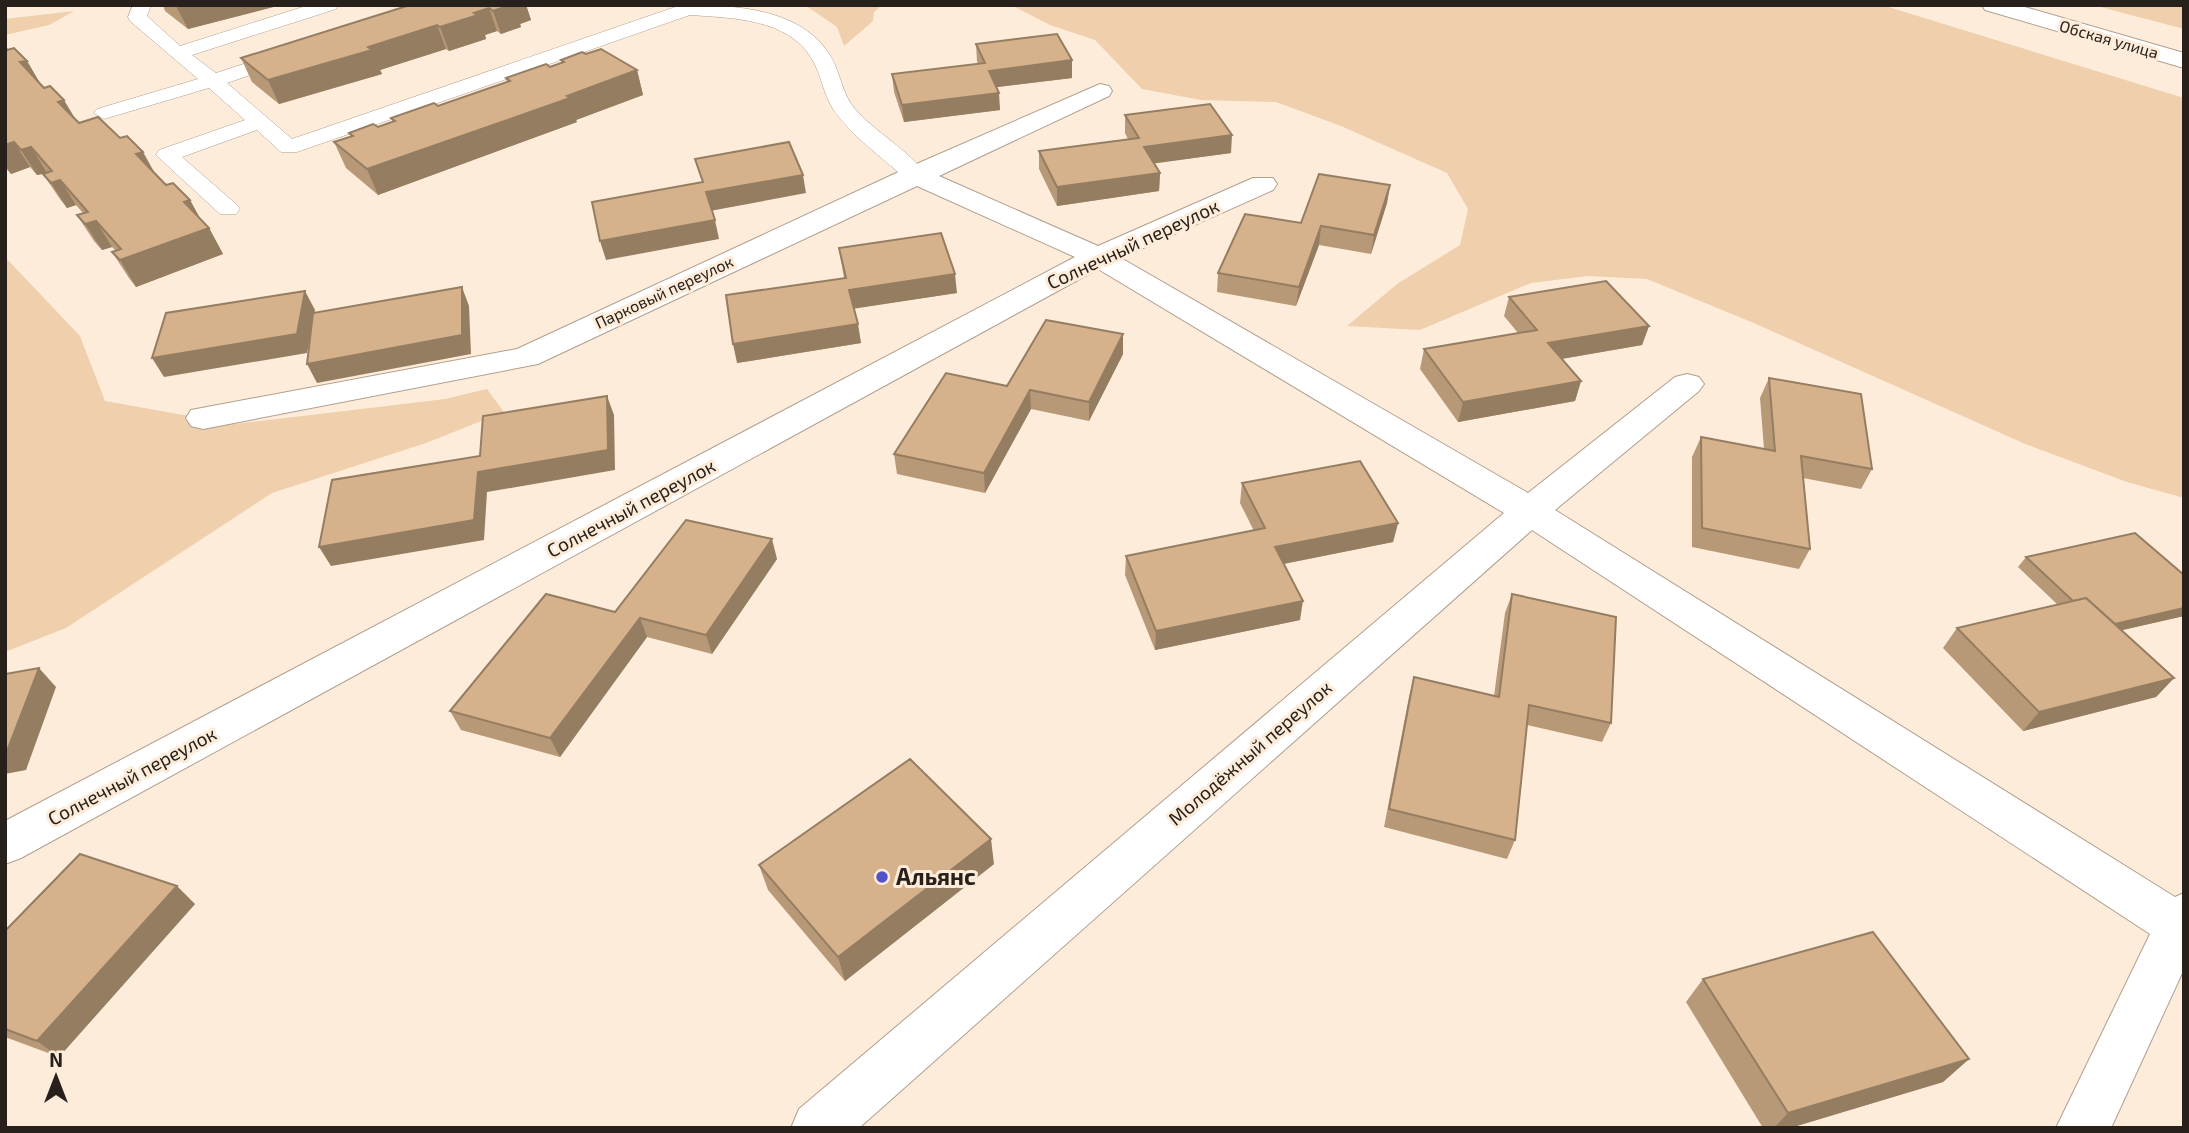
<svg xmlns="http://www.w3.org/2000/svg" width="2189" height="1133" viewBox="0 0 2189 1133" font-family="'Exo 2',sans-serif">
<style>
.green{fill:#efcfac}
.lines{fill:none;stroke-linecap:round;stroke-linejoin:round}
.service-casing{stroke:#b09f8e;stroke-width:1}
.minor-casing{stroke:#b09f8e;stroke-width:2}
.tertiary-casing{stroke:#b09f8e;stroke-width:2}
.service{fill:#fff;fill-rule:evenodd}
.minor{fill:#fff;fill-rule:evenodd}
.tertiary{fill:#fff;fill-rule:evenodd}
.wall{fill:#b79978}
.shaded-wall{fill:#957d62}
.building{fill:#d5b28c;stroke:#957d62;stroke-width:2}
.poi-dot{fill:#5452c9;stroke:#feecda;stroke-width:2.5}
.labels{text-anchor:middle;stroke-width:6;stroke-linejoin:round;paint-order:stroke}
.far-street-label{font-size:16px;fill:#28211b;stroke:#feecda}
.street-label{font-size:19px;fill:#28211b;stroke:#feecda}
.near-poi-label{font-size:23px;font-weight:bold;fill:#28211b;stroke:#feecda;text-anchor:start}
</style>
<rect width="100%" height="100%" fill="#feecda"/>
<g class="green">
<polygon points="805,5 882,5 874,12 873,21 844,46 837,27"/>
<polygon points="1011,5 1882,5 2184,98 2184,498 2127,482 2023,443 1756,324 1647,279 1588,276 1531,283 1420,330 1347,326 1397,284 1460,245 1468,209 1447,173 1341,126 1276,102 1201,100 1142,89 1095,40 1050,25"/>
<polygon points="2093,5 2184,5 2184,29"/>
<polygon points="74,11 49,25 5,35 5,19"/>
<polygon points="5,257 80,336 105,401 234,424 445,399 487,389 504,412 426,443 272,493 66,628 5,652"/>
</g>
<g class="lines">
<defs>
<path id="service" d="M 133,5 L 151,5 L 147,16 L 180,46 L 309,5 L 338,5 L 336,9 L 192,55 L 216,73 L 280,52 L 294,52 L 297,56 L 294,60 L 227,83 L 292,139 L 681,5 C 732,5 802,7 831,57 C 841,74 842,95 856,110 C 876,133 909,150 926,175 L 923,180 L 907,180 C 882,157 852,137 833,109 C 823,93 821,74 812,59 C 788,18 731,18 690,15 L 297,152 L 281,152 L 257,130 L 182,157 L 236,204 L 240,209 L 236,214 L 220,214 L 156,155 L 159,150 L 245,120 L 209,88 L 104,119 L 94,113 L 97,109 L 198,79 L 130,21 L 128,17 Z"/>
<polygon id="minor" points="1100,84 1109,86 1112,91 1109,96 939,176 1098,246 1253,178 1273,178 1277,184 1273,190 1121,258 1528,493 1675,377 1687,374 1699,377 1704,384 1699,391 1555,510 2175,897 2184,893 2184,969 2111,1128 2056,1128 2150,934 1532,530 859,1128 791,1128 799,1109 1504,513 1098,269 21,858 5,864 5,821 1075,257 917,186 538,364 203,429 191,426 186,418 191,410 517,349 905,169"/>
<polygon id="tertiary" points="1982,5 2018,5 2184,53 2184,68 1985,10"/>
</defs>
<use href="#service" class="service-casing"/>
<use href="#minor" class="minor-casing"/>
<use href="#tertiary" class="tertiary-casing"/>
<use href="#service" class="service"/>
<use href="#minor" class="minor"/>
<use href="#tertiary" class="tertiary"/>
</g>
<g class="wall">
<polygon points="163,5 281,5 188,29 165,11"/>
<polygon points="410,5 526,5 531,20 520,24 521,27 501,34 497,31 485,35 486,39 449,51 446,49 380,70 382,74 279,104 252,82 241,58"/>
<polygon points="976,44 1072,60 1072,78 997,87 1000,110 904,122 894,92 892,74 978,64 977,61"/>
<polygon points="5,47 27,61 41,85 79,123 155,174 166,185 190,200 201,220 209,228 223,254 136,287 129,278 112,252 116,251 112,247 102,250 94,241 77,215 83,213 76,205 67,208 60,199 43,174 47,173 37,175 30,167 11,174 5,167"/>
<polygon points="586,54 637,70 643,95 576,120 577,122 378,195 346,168 334,142 351,137 349,133 378,127 393,122 391,118 438,106 507,82 506,78 550,67 562,63 561,60"/>
<polygon points="1125,115 1231,153 1154,163 1160,173 1159,191 1057,206 1039,169 1039,151 1128,139 1125,133"/>
<polygon points="1390,185 1387,203 1371,254 1319,245 1296,306 1217,292 1218,273 1301,223"/>
<polygon points="839,248 957,293 854,308 861,343 737,363 844,278"/>
<polygon points="1509,297 1649,326 1642,345 1562,359 1581,381 1575,401 1458,422 1420,369 1424,349 1518,333 1504,316"/>
<polygon points="1123,334 1123,354 1089,421 1031,409 985,493 897,474 894,454 1007,386"/>
<polygon points="1769,378 1872,469 1861,489 1803,478 1810,549 1799,569 1692,547 1692,457 1701,437 1764,449 1760,398"/>
<polygon points="1242,483 1398,523 1393,542 1284,564 1300,620 1155,650 1125,575 1126,556 1254,531 1240,503"/>
<polygon points="2026,557 2184,616 2122,630 2174,678 2156,697 2023,731 1943,648 1957,628 2058,605 2018,567"/>
<polygon points="777,559 712,654 647,637 560,757 461,730 450,711 615,612"/>
<polygon points="1512,594 1611,723 1602,742 1527,725 1515,840 1507,859 1384,827 1409,697 1414,677 1494,696 1505,613"/>
<polygon points="994,864 845,981 768,890 759,865"/>
<polygon points="195,904 59,1057 5,1037 5,931"/>
<polygon points="1703,979 1969,1059 1943,1082 1790,1128 1763,1128 1686,1002"/>
</g>
<g class="shaded-wall">
<polygon points="180,5 281,5 188,29 176,6"/>
<polygon points="510,5 526,5 531,20 520,24 521,27 501,34 493,11"/>
<polygon points="489,8 497,31 485,35 486,39 449,51 440,27 474,13"/>
<polygon points="437,25 446,49 380,70 382,74 279,104 268,80"/>
<polygon points="1072,60 1072,78 990,88 989,71"/>
<polygon points="27,61 41,85 20,62"/>
<polygon points="637,70 643,95 576,120 577,122 378,195 367,169"/>
<polygon points="999,93 1000,110 904,122 902,105"/>
<polygon points="64,100 79,125 58,102"/>
<polygon points="1232,135 1231,153 1143,165 1144,147"/>
<polygon points="14,142 30,167 11,174 5,165 5,145"/>
<polygon points="31,147 47,173 37,175 21,150"/>
<polygon points="143,152 157,177 136,154"/>
<polygon points="1160,173 1159,191 1057,206 1057,187"/>
<polygon points="803,175 806,193 710,211 706,192"/>
<polygon points="60,180 76,205 67,208 51,183"/>
<polygon points="1390,185 1387,203 1371,254 1374,235"/>
<polygon points="190,200 204,226 184,202"/>
<polygon points="715,220 719,239 606,260 600,241"/>
<polygon points="96,221 112,247 102,250 85,224"/>
<polygon points="1321,226 1319,245 1296,306 1299,287"/>
<polygon points="209,228 223,254 136,287 120,260"/>
<polygon points="955,274 957,293 852,309 849,290"/>
<polygon points="462,287 469,306 471,354 317,383 307,364"/>
<polygon points="305,291 315,310 307,353 164,377 152,358"/>
<polygon points="858,324 861,343 737,363 733,344"/>
<polygon points="1649,326 1642,345 1543,362 1548,343"/>
<polygon points="1123,334 1123,354 1089,421 1089,402"/>
<polygon points="1581,381 1575,401 1458,422 1463,402"/>
<polygon points="1030,390 1031,409 985,493 984,473"/>
<polygon points="607,396 614,415 615,470 487,492 484,540 331,566 319,547 478,472"/>
<polygon points="1398,523 1393,542 1272,566 1275,547"/>
<polygon points="772,539 777,559 712,654 706,635"/>
<polygon points="1303,601 1300,620 1155,650 1156,631"/>
<polygon points="2184,608 2184,616 2092,637 2101,627"/>
<polygon points="640,618 647,637 560,757 550,738"/>
<polygon points="39,668 56,687 26,770 5,774 5,752"/>
<polygon points="2174,678 2156,697 2023,731 2039,712"/>
<polygon points="991,839 994,864 845,981 838,957"/>
<polygon points="177,886 195,904 59,1057 37,1041"/>
<polygon points="1969,1059 1943,1082 1790,1128 1774,1128 1788,1113"/>
</g>
<g class="building">
<polygon points="410,5 510,5 493,11 489,8 474,13 478,15 440,27 437,25 368,47 372,50 268,80 241,58"/>
<polygon points="1057,34 1072,60 989,71 999,93 902,105 892,74 985,63 976,44"/>
<polygon points="5,47 7,50 14,48 27,61 20,62 44,88 50,86 64,100 58,102 79,123 98,117 120,138 127,136 143,152 136,154 166,185 173,183 190,200 184,202 209,228 120,260 112,252 121,249 96,221 85,224 77,215 88,212 60,180 51,183 43,174 52,171 31,147 21,150 14,142 5,145"/>
<polygon points="601,49 637,70 567,96 570,98 367,169 334,142 353,136 349,133 373,124 378,127 395,121 391,118 434,103 438,106 510,81 506,78 546,64 550,67 564,62 561,60 582,52 586,54"/>
<polygon points="1210,104 1232,135 1144,147 1160,173 1057,187 1039,151 1139,138 1125,115"/>
<polygon points="789,142 803,175 706,192 715,220 600,241 592,202 703,182 695,159"/>
<polygon points="1319,174 1390,185 1374,235 1321,226 1299,287 1218,273 1245,214 1301,223"/>
<polygon points="941,233 955,274 849,290 858,324 733,344 726,295 846,278 839,248"/>
<polygon points="1606,281 1649,326 1548,343 1581,381 1463,402 1424,349 1537,330 1509,297"/>
<polygon points="462,287 462,335 307,364 313,313"/>
<polygon points="305,291 297,334 152,358 166,313"/>
<polygon points="1046,320 1123,334 1089,402 1030,390 984,473 894,454 946,373 1007,386"/>
<polygon points="1769,378 1861,394 1872,469 1801,456 1810,549 1702,528 1701,437 1775,451"/>
<polygon points="607,396 608,450 478,472 474,520 319,547 332,480 480,456 483,416"/>
<polygon points="1360,461 1398,523 1275,547 1303,601 1156,631 1126,556 1265,528 1242,483"/>
<polygon points="686,520 772,539 706,635 640,618 550,738 450,711 546,594 615,612"/>
<polygon points="2135,533 2184,575 2184,608 2115,624 2086,598 2073,601 2026,557"/>
<polygon points="1512,594 1616,617 1611,723 1529,705 1515,840 1389,809 1414,677 1499,697"/>
<polygon points="2086,598 2174,678 2039,712 1957,628"/>
<polygon points="39,668 7,751 5,752 5,674"/>
<polygon points="910,759 991,839 838,957 759,865"/>
<polygon points="80,854 177,886 37,1041 5,1029 5,931"/>
<polygon points="1873,932 1969,1059 1788,1113 1703,979"/>
</g>
<circle class="poi-dot" cx="882" cy="877" r="7"/>
<g class="labels">
<g class="far-street-label">
<text transform="translate(2109 39) rotate(16)" y="6">Обская улица</text>
<text transform="translate(664 292) rotate(-25)" y="6">Парковый переулок</text>
</g>
<g class="street-label">
<text transform="translate(1133 244) rotate(-25)" y="7">Солнечный переулок</text>
<text transform="translate(631 508) rotate(-28)" y="7">Солнечный переулок</text>
<text transform="translate(1250 753) rotate(-41)" y="7">Молодёжный переулок</text>
<text transform="translate(132 776) rotate(-28)" y="7">Солнечный переулок</text>
</g>
<g class="near-poi-label">
<text x="896" y="885">Альянс</text>
</g>
</g>
<rect width="2189" height="1133" fill="none" stroke="#28211b" stroke-width="14"/>
<g transform="translate(56 1077)" stroke="#feecda" stroke-width="5" paint-order="stroke">
<path d="M0-5L12 26L0 18L-12 26Z" fill="#28211b"/>
<text y="-10" font-size="19" font-weight="bold" text-anchor="middle" fill="#28211b">N</text>
</g>
</svg>
